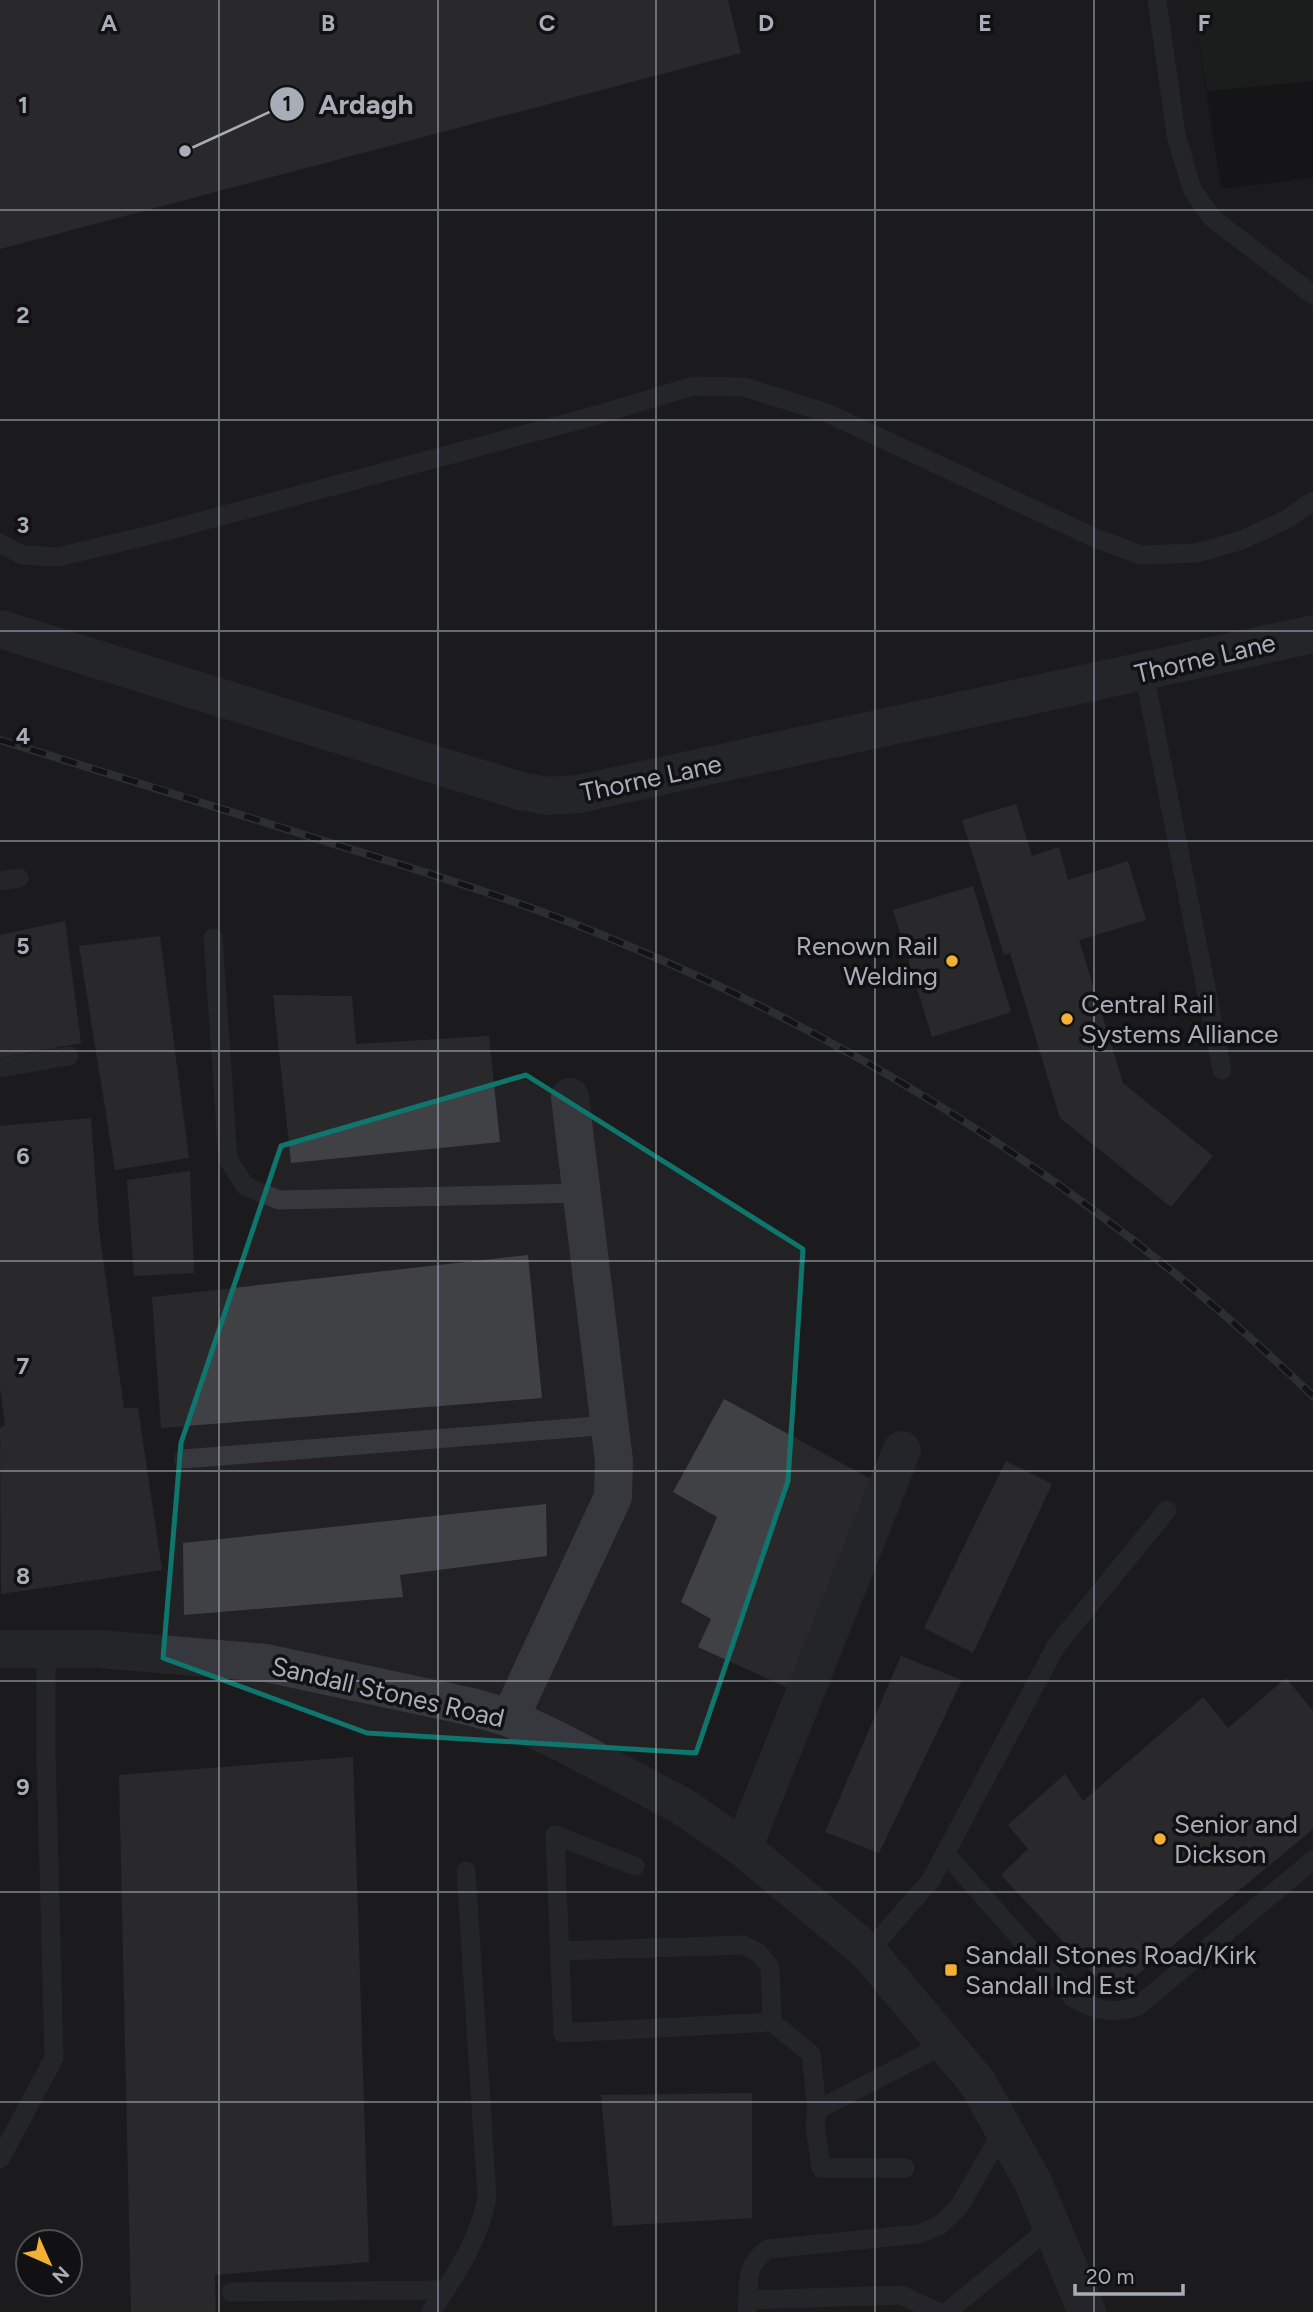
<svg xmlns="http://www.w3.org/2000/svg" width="1313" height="2312" viewBox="0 0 1313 2312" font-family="Figtree,sans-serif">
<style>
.built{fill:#222225;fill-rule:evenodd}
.green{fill:#1e261f}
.building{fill:#404145}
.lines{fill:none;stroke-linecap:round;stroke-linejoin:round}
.lane{stroke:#37383d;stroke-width:19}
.street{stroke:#37383d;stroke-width:38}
.rail-casing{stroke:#4a4c52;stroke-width:8}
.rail{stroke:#111113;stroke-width:5;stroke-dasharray:16;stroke-linecap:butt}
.marked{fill:none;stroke:#0f766e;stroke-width:5;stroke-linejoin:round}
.grid{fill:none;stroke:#a8adb8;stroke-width:2;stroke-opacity:0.55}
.poi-dot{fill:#f2b134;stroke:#111113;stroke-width:2.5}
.labels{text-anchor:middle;stroke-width:7;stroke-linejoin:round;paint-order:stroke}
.street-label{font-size:26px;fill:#a8adb8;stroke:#111113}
.poi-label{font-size:26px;fill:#a8adb8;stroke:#111113;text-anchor:start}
.grid-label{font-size:23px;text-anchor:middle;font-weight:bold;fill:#a8adb8;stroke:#111113;stroke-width:7;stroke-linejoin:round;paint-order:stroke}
.leader{fill:none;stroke:#a8adb8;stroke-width:2.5}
.callout-dot{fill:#a8adb8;stroke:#111113;stroke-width:2.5}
.mark-label{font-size:21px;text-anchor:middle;font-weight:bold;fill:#111}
.callout-label{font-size:28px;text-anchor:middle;font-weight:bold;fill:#a8adb8;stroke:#111113;stroke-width:7;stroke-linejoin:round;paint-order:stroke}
</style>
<rect width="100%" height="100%" fill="#161618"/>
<path class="built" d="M 0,0 L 1192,0 L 1221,189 L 1313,178 L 1313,2312 L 0,2312 ZM 28,2242 L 70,2242 L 70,2284 L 28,2284 Z"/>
<polygon class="green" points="1192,0 1313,0 1313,81 1207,91"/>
<g class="building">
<polygon points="0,0 728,0 741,53 0,249"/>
<polygon points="1016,804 1032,856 1059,847 1068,880 1128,861 1146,920 1079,940 1123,1083 1213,1156 1171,1207 1060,1118 1010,953 1004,955 962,820"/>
<polygon points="973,886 1011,1012 932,1037 893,910"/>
<polygon points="65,921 81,1043 0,1058 0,935"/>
<polygon points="160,936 189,1158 115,1170 79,946"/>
<polygon points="273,995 352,996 356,1044 489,1036 500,1142 291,1163"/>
<polygon points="91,1118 99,1230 124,1408 138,1408 162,1570 1,1594 0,1428 5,1425 0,1387 0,1126"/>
<polygon points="190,1171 194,1273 134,1276 127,1180"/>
<polygon points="528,1255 542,1398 161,1428 152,1297"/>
<polygon points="724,1399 887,1488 795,1691 698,1647 711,1619 681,1602 717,1517 673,1492"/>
<polygon points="1006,1461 1052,1484 973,1653 924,1628"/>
<polygon points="546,1504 547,1556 400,1575 403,1597 184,1615 183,1543"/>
<polygon points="901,1656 962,1680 879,1853 825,1832"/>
<polygon points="1286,1678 1313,1711 1313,1829 1113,1995 1001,1875 1028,1849 1008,1825 1065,1774 1083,1801 1203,1697 1228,1728"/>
<polygon points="353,1757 369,2262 215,2275 216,2312 131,2312 119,1775"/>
<polygon points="752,2093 752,2218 613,2226 601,2095"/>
</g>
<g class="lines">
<g class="lane">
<polyline points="1157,0 1176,135 1192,189 1212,218 1313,295"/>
<polyline points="0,543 22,555 58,557 154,534 597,415 693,386 744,387 827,413 1095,538 1141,555 1197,553 1242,540 1287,519 1313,501"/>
<polyline points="1144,672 1222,1070"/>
<polyline points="0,881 19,878"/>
<polyline points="213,938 228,1159 245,1186 279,1200 582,1193"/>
<polyline points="0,1068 69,1056"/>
<polyline points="183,1459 610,1425"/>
<path d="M 945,1853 L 1073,1998 C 1096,2010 1113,2015 1138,2006 L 1313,1860"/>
<polyline points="635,1866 555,1835 563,2033 772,2022 811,2054 817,2110 945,2044"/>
<polyline points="560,1951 743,1945 759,1953 770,1967 772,2022"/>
<polyline points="868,1952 931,1880 1056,1646 1167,1510"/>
<polyline points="817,2110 815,2126 821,2168 905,2168"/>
<polyline points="0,2159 54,2058 46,1755 46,1649"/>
<polyline points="231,2292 445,2290"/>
<polyline points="748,2300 901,2295 938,2312"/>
<path d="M 431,2312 C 457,2272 477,2245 487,2198 L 466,1871"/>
<path d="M 747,2312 C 750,2284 743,2266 768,2249 L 919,2234 L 940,2225 L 959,2207 L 1004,2129"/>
<polyline points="947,2312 1052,2226"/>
</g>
<g class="street">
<polyline points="0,629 520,791 548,796 579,794 1313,634"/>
<polyline points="0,1649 100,1649 266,1663 472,1707 510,1718 561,1742 682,1806 743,1848 868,1952 977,2082 1033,2182 1087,2312"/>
<polyline points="510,1718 613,1497 614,1461 570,1097"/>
<polyline points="743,1848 902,1450"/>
</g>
<defs>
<path id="rail" d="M 0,740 C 107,773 214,806 321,840 C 425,872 531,904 631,947 C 884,1053 1116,1206 1313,1396"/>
</defs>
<use href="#rail" class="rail-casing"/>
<use href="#rail" class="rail"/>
</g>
<path d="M0 0H1313V2312H0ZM 526,1075 L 803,1249 L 788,1481 L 696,1753 L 367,1733 L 163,1658 L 181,1443 L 281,1146 Z" fill="#161618" fill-opacity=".55" fill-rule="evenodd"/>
<path class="marked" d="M 526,1075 L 803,1249 L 788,1481 L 696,1753 L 367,1733 L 163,1658 L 181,1443 L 281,1146 Z"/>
<path class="grid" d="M 219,0 L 219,2312M 438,0 L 438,2312M 656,0 L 656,2312M 875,0 L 875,2312M 1094,0 L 1094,2312M 0,210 L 1313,210M 0,420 L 1313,420M 0,631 L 1313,631M 0,841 L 1313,841M 0,1051 L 1313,1051M 0,1261 L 1313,1261M 0,1471 L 1313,1471M 0,1681 L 1313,1681M 0,1892 L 1313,1892M 0,2102 L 1313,2102"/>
<g class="poi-dot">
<circle cx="952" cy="961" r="7"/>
<circle cx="1067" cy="1019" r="7"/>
<circle cx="1160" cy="1839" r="7"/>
<rect x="944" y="1963" width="14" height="14" rx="3.5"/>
</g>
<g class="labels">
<g class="street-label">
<text transform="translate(1205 658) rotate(-13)" y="9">Thorne Lane</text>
<text transform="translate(651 778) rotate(-12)" y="9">Thorne Lane</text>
<text transform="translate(388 1692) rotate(13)" y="9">Sandall Stones Road</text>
</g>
<g class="poi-label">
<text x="938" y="955" text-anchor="end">Renown Rail<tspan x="938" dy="30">Welding</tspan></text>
<text x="1081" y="1013">Central Rail<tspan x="1081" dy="30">Systems Alliance</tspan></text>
<text x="1174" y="1833">Senior and<tspan x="1174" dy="30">Dickson</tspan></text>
<text x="965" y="1964">Sandall Stones Road/Kirk<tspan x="965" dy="30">Sandall Ind Est</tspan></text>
</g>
</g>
<g class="grid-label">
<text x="109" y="31">A</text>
<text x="328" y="31">B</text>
<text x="547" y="31">C</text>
<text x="766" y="31">D</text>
<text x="985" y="31">E</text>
<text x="1204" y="31">F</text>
<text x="23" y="113">1</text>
<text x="23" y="323">2</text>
<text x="23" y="533">3</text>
<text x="23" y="744">4</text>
<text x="23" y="954">5</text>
<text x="23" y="1164">6</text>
<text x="23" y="1374">7</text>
<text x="23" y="1584">8</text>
<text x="23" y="1795">9</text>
</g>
<path class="leader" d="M185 151L287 104"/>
<g class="callout-dot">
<circle cx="185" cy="151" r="7"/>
<circle cx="287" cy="104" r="18"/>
</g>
<g class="mark-label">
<text x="287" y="111">1</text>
</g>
<g class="callout-label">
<text x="366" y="114">Ardagh</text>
</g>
<g transform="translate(49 2263) rotate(135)"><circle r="33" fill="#111113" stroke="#4d4f55" stroke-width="2"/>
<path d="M0-5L12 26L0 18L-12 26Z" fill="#f2b134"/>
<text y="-10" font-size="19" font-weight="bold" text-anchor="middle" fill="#a8adb8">N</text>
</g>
<path d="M1075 2284v10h108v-10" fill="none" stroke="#a8adb8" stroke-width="3.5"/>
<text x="1086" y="2284" font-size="21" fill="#a8adb8" stroke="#111113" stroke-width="5" paint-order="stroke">20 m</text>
</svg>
